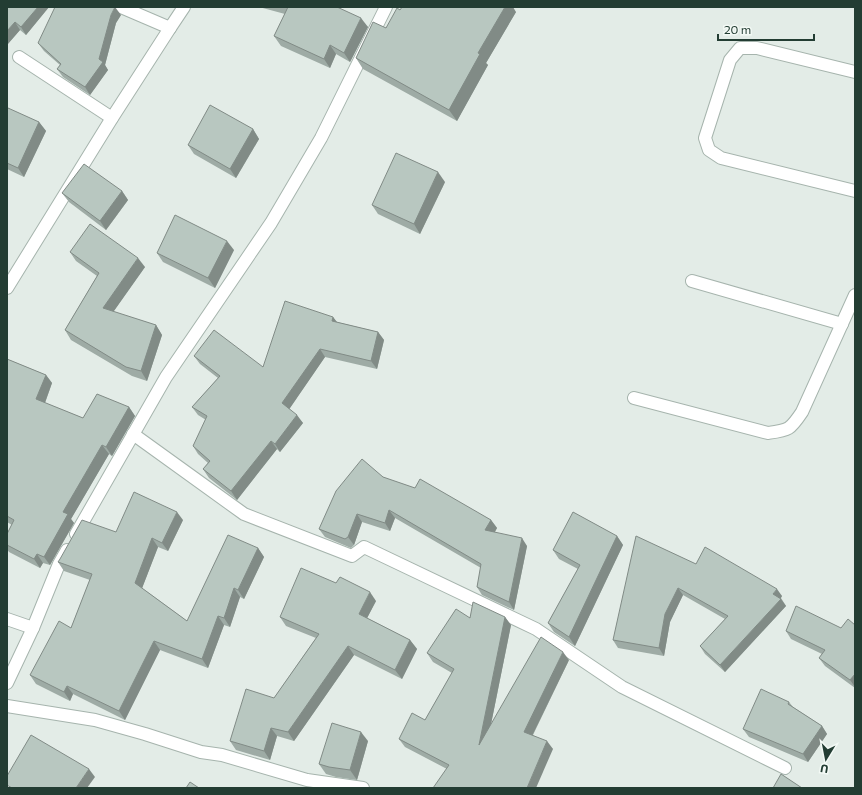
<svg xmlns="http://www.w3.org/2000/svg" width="862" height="795" viewBox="0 0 862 795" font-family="Commissioner,sans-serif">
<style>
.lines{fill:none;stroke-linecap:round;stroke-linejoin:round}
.street-casing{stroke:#a6b4ad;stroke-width:14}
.street{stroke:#fff;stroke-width:12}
.wall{fill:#9eaba5}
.shaded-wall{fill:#818b86}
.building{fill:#b8c7c0;stroke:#818b86}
</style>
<rect width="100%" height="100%" fill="#e3ece7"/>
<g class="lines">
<defs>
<g id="street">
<polyline points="121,7 170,28 184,7"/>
<polyline points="19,57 112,118"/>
<polyline points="855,72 757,48 740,48 730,60 705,138 709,150 721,158 855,191"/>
<polyline points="692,281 842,324"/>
<polyline points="7,288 112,118 170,28"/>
<path d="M 634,398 L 768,433 C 789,430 790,430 802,412 L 855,295"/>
<polyline points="133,434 244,514 352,556 364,547 536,629 622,687 785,768"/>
<polyline points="76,534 166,377 271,223 321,138 386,7"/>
<polyline points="7,619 33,628"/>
<polyline points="7,683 33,628 59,564 67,550"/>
<polyline points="7,706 95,720 145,734 201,752 222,755 307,780 363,788"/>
</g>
</defs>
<use href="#street" class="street-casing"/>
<use href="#street" class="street"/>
</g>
<g class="wall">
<polygon points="7,7 49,7 26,35 20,30 7,45"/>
<polygon points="259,7 337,7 368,27 350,62 336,54 330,68 281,46 274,36 285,14"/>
<polygon points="400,10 516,12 486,63 488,65 457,121 363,69 356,58 386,28"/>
<polygon points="121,15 116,23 105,65 108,70 90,95 63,77 57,69 60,65 44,51 38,43"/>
<polygon points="7,110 39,122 46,131 24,177 7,169"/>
<polygon points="253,129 259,139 236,178 194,154 188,145"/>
<polygon points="445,182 420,234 378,214 372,205"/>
<polygon points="122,191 128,200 106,230 69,202 62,193"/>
<polygon points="234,250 215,288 163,262 157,253"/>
<polygon points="70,252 145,267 113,312 156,325 162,335 147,381 132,376 71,340 65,330 97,276 76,261"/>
<polygon points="333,317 337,322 378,332 384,340 377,369 325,357 289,409 303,423 280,452 277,449 237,500 209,478 203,469 208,463 198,454 193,446 206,420 198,415 192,407 218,378 200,364 194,356 263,367"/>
<polygon points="7,355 8,357 7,359 46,375 52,383 45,403 83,418 129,407 135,416 112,456 109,454 71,519 74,523 50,565 43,563 40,568 9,552 7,549 7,534 12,525 7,522"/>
<polygon points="383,477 491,520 497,528 495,532 527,546 514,610 482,595 477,587 481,568 395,518 390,531 362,522 354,545 351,548 325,537 319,529"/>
<polygon points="183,520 168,551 158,547 142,588 187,621 258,548 264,557 244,599 240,597 230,627 224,625 208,668 160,650 125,720 73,694 70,701 36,684 30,675 71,628 90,580 64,571 58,562 116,532"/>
<polygon points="617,536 623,545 575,646 554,632 548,623 578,569 559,559 553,550"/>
<polygon points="696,564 782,596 781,598 786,606 725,672 705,654 700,646 725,619 683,595 670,622 664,656 618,648 613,640"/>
<polygon points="376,601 367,618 410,640 417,649 402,679 354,655 294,741 277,736 270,760 236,750 230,741 274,698 316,638 286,626 280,617"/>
<polygon points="505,617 511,625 491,724 569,660 533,735 553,749 447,769 405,747 399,739 425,720 452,673 433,662 427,653 470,618"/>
<polygon points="855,625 855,688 825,666 819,658 822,654 791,639 786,631 841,628"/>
<polygon points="789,702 793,707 822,726 827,734 808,762 749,737 743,729"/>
<polygon points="368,741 357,780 336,777 326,774 319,764"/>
</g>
<g class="shaded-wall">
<polygon points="38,7 49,7 26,35 21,27"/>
<polygon points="115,7 121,15 116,23 105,65 108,70 90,95 85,87 99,59 111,15"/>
<polygon points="505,7 513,7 516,12 486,63 488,65 457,121 449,110 478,53"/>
<polygon points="361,18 368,27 350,62 344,53"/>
<polygon points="15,22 20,30 7,45 7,31"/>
<polygon points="330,45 336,54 330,68 324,59"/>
<polygon points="39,122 46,131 24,177 18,168"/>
<polygon points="253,129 259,139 236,178 230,169"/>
<polygon points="438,172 445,182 420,234 414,224"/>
<polygon points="122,191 128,200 106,230 100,221"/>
<polygon points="227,241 234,250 215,288 208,278"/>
<polygon points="138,258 145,267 109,318 103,308"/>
<polygon points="333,317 339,325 332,321"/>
<polygon points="156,325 162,335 147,381 141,371"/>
<polygon points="378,332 384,340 377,369 371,361"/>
<polygon points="320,349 325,357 288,411 282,403"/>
<polygon points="46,375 52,383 43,408 36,399"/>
<polygon points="129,407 135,416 112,456 106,447"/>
<polygon points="297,415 303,423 280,452 275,444"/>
<polygon points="271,441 277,449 237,500 231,491"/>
<polygon points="102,445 109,454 71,519 74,523 50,565 44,557 63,512"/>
<polygon points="389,510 395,518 390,531 385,523"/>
<polygon points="177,512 183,520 168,551 162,543"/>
<polygon points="357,514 362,522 354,545 348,537"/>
<polygon points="491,520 497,528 491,538 485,530"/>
<polygon points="617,536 623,545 575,646 569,637"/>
<polygon points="152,538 158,547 141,591 135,583"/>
<polygon points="522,538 527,546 514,610 509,602"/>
<polygon points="258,548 264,557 244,599 238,590"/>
<polygon points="37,554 43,563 40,568 34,559"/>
<polygon points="234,588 240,597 230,627 224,618"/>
<polygon points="678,588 683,595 670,622 664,656 659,648 665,614"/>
<polygon points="777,589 782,596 778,602 773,594"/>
<polygon points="370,592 376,601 365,622 359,614"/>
<polygon points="781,599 786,606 725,672 720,665"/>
<polygon points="218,616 224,625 208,668 202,659"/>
<polygon points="505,617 511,625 485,754 479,745"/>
<polygon points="410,640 417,649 402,679 395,670"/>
<polygon points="154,641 160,650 125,720 119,711"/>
<polygon points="348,646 354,655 294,741 288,732"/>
<polygon points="563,652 569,660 530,740 524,732"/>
<polygon points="855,674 855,687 850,680"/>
<polygon points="67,686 73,694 70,701 64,692"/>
<polygon points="822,726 827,734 808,762 803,754"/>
<polygon points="271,728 277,736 270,760 264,751"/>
<polygon points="361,732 368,741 357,780 350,770"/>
<polygon points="547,741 553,749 536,788 527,788"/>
<polygon points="89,769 95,777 87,788 76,788"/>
</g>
<g class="building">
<polygon points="7,7 38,7 21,27 15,22 7,31"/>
<polygon points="55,7 115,7 111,15 99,59 103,62 85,87 57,69 61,64 38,43"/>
<polygon points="287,7 337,7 361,18 344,53 330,45 324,59 274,36 288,7"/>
<polygon points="402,7 505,7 478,53 480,54 449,110 356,58 373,22 386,28 397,8 400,10"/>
<polygon points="210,105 253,129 230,169 188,145"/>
<polygon points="8,108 39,122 18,168 7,163 7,110"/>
<polygon points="396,153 438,172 414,224 372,205"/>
<polygon points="84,164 122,191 100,221 62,193"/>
<polygon points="175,215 227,241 208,278 157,253"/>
<polygon points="90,224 138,258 103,308 156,325 141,371 126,367 65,330 99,273 70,252"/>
<polygon points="285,301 333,317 332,321 378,332 371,361 320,349 282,403 297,415 275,444 271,441 231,491 203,469 210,461 193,446 207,416 192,407 220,376 194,356 214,330 263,367"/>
<polygon points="7,359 46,375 36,399 83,418 97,394 129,407 106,447 102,445 63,512 68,514 44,557 37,554 34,559 7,545 7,534 14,520 7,516"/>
<polygon points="362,459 383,477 415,488 420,479 491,520 485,530 522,538 509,602 477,587 481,564 389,510 385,523 357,514 348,537 345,539 319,529 336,491"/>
<polygon points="134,492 177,512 162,543 152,538 135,583 187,621 228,535 258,548 238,590 234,588 224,618 218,616 202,659 154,641 119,711 67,686 64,692 30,675 59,621 71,628 92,574 58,562 60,559 82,520 116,532"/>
<polygon points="573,512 617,536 569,637 548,623 580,565 553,550"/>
<polygon points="636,536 696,564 705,547 777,589 773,594 781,599 720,665 700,646 728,616 678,588 665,614 659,648 613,640"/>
<polygon points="301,568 336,583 340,577 370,592 359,614 410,640 395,670 348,646 288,732 271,728 264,751 230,741 246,689 274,698 319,634 280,617"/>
<polygon points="473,602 505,617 479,745 541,637 563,652 524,732 547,741 527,788 433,788 449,765 399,739 412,713 425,720 454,669 427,653 456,609 470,618"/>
<polygon points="796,606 841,628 848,619 855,625 855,674 850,680 819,658 825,650 786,631"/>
<polygon points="761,689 789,702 788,704 822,726 803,754 743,729"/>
<polygon points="332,723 361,732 350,770 329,767 319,764"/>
<polygon points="31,735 89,769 76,788 12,788 7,785 7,776"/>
<polygon points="781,774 802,788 773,788"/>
<polygon points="190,782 199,788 186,788"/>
</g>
<rect width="862" height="795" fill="none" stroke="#233d33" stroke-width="16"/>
<g transform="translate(826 759) rotate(190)" stroke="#f3f9f5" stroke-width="3" paint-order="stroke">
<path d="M0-3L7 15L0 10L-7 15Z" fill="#233d33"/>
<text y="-6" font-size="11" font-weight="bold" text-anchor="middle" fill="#233d33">U</text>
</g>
<path d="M718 34v6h96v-6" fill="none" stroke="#233d33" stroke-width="2"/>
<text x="724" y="34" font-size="12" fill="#233d33" stroke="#f3f9f5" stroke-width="3" paint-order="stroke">20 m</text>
</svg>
